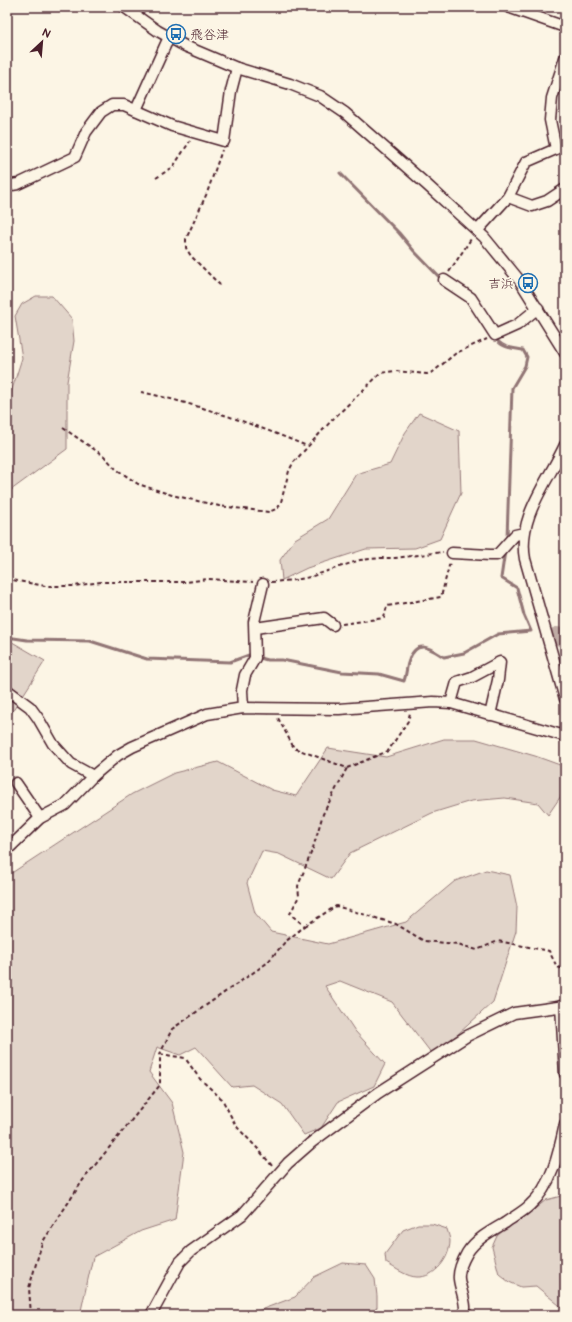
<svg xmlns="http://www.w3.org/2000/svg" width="572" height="1322" viewBox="0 0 572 1322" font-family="'Balsamiq Sans','Klee One',sans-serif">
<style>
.green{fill:#e2d5ca;stroke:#967a7a}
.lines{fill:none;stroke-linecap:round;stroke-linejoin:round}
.stream{stroke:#917474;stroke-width:3}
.river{stroke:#c0aca5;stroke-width:18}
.minor-casing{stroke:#4a1f2b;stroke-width:13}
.path{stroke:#4a1f2b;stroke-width:2;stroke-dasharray:4 3;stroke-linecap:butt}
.minor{stroke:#fcf5e5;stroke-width:10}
.labels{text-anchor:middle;stroke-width:3.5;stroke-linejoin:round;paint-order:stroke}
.poi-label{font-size:13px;fill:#4a1f2b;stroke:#fcf5e5;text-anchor:start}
</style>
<rect width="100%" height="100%" fill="#fcf5e5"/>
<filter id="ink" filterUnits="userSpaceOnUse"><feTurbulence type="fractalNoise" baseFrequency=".025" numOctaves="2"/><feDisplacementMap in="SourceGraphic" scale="8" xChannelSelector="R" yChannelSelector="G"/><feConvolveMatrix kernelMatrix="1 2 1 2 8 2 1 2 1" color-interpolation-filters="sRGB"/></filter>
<g filter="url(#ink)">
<g class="green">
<polygon points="36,296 52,296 72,319 74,341 67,382 67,449 7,493 7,400 9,399 22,358 15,316 22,304"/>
<polygon points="419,413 459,431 461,493 440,539 415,548 366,549 307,568 282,580 280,560 295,539 328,519 356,474 390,464 405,433"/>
<polygon points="7,639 45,661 7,720"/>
<polygon points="444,739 476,739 535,756 560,765 565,790 548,815 538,803 505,798 471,801 432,813 350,853 331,879 279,854 262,851 247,883 255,913 271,932 328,944 406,922 455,881 486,870 510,875 517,907 516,931 493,1002 457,1035 432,1054 392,1002 340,981 325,986 355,1031 385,1064 374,1086 338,1102 321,1128 304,1135 282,1104 252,1085 232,1087 196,1047 180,1055 157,1047 149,1072 172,1103 184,1152 175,1220 141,1231 93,1257 80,1315 7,1315 7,876 132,794 174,773 218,762 272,790 296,796 328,748 386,757"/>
<polygon points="565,1195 565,1310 536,1286 521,1287 509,1282 499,1274 492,1247 497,1236 506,1228 526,1216 546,1200"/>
<path d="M 418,1224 L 432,1224 L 447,1229 C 448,1233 450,1238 450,1241 C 450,1258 435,1278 417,1277 C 407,1277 395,1268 386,1263 L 385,1254 L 403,1230 Z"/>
<polygon points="343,1263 366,1265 375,1279 377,1296 377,1307 372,1314 370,1315 247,1315 295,1297 314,1277"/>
</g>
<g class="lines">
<g class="stream">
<polyline points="340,173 399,233 414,251 442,280"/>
<path d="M 495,337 C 501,348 511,348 523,350 L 527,357 L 525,366 L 512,388 L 507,538"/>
<path d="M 7,637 L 27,640 L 90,641 L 147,659 L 230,662 L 249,655 L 267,660 L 282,660 L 342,672 L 379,674 L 404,681 C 407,673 406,667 409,660 C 417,638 431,649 444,657 L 464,653 L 498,634 L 531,631 L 524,615 L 517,588 L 501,578 L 505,551"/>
</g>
<polyline class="river" points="557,636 565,638"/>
<defs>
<g id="minor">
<polyline points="124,7 158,31 185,46 237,68 290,84 320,96 345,113 427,185 484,237 520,281 565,353"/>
<polyline points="508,7 565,27"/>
<polyline points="136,110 169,37"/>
<polyline points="12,185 18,184 75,157 86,132 101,112 112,105 124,105 172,126 224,141 231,91 237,68"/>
<polyline points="508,197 532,206 547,201 565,189"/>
<polyline points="477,231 508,197 526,162 556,149 550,120 552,98 565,58"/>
<polyline points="444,280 471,298 495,335 517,325 538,308"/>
<path d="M 565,445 C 548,482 517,517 525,559 L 565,699"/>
<polyline points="452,553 490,555 497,555 515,535 524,533"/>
<polyline points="255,628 324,618 333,625"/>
<polyline points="7,690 30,707 38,718 53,744 71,764 93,776"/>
<polyline points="451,703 457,682 472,677 500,662 498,680 490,715"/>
<polyline points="243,708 242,690 245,675 255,658 254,622 263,584"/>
<polyline points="16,783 40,818"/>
<polyline points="7,850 40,818 65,805 93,776 118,755 132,747 207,714 243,708 339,709 433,702 451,703 565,736"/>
<polyline points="561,1006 565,1074"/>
<polyline points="151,1315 180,1262 191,1251 242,1215 288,1163 312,1142 378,1093 467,1036 514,1013 565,1006"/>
<path d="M 464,1315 C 468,1306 460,1289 459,1279 C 458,1271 463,1260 467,1253 C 476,1239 491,1231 505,1223 C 513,1217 523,1212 530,1205 C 552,1186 559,1152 565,1124"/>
</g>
</defs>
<use href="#minor" class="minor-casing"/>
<g class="path">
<polyline points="156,178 173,167 190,141"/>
<polyline points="449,272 471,239"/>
<polyline points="220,285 191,256 186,248 186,239 207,193 222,150"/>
<path d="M 141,392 C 198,404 253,424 307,446"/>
<polyline points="63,428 104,456 116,469 138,484 172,495 219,506 269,512 278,508 281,502 289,471 293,463 332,420 381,373 395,371 427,374 433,372 456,353 487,339"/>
<polyline points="7,579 46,586 74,586 101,582 186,582 208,579 253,582"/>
<polyline points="271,582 295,580 310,577 360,560 381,558 395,558 443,552"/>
<polyline points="342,624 384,618 387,606 441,597 450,562"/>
<polyline points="347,768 388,751 408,721 410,713"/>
<polyline points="305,926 336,906 396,924 424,941 458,944 477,950 498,941 549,951 557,967 565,969"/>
<polyline points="160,1054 185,1058 200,1079 222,1099 236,1126 258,1149 273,1167"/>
<polyline points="31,1315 29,1288 42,1243 83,1180 160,1085 160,1054 172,1029 267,963 285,942 305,926 290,914 299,896 298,886 313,848 323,814 347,768 294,748 278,718"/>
</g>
<use href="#minor" class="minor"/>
</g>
</g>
<defs>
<symbol id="bus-ring" viewBox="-11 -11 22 22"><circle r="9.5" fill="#fcf5e5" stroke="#1f6fb2" stroke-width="1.5"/><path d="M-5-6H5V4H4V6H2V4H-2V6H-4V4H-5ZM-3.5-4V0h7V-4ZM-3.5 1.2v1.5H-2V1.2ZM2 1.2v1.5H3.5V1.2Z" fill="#1f6fb2"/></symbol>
</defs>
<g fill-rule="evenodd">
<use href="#bus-ring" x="165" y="23" width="22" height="22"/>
<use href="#bus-ring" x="517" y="272" width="22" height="22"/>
</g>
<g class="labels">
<g class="poi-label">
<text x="190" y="39">飛谷津</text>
<text x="514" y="288" text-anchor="end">吉浜</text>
</g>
</g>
<rect width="572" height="1322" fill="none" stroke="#fcf5e5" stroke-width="24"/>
<rect x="12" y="12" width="548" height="1298" fill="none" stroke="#4a1f2b" stroke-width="1.5" filter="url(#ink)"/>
<g transform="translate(42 42) rotate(26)" stroke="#fcf5e5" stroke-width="3" paint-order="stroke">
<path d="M0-3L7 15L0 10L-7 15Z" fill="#4a1f2b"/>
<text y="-6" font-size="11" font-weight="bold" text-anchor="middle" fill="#4a1f2b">N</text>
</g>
</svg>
